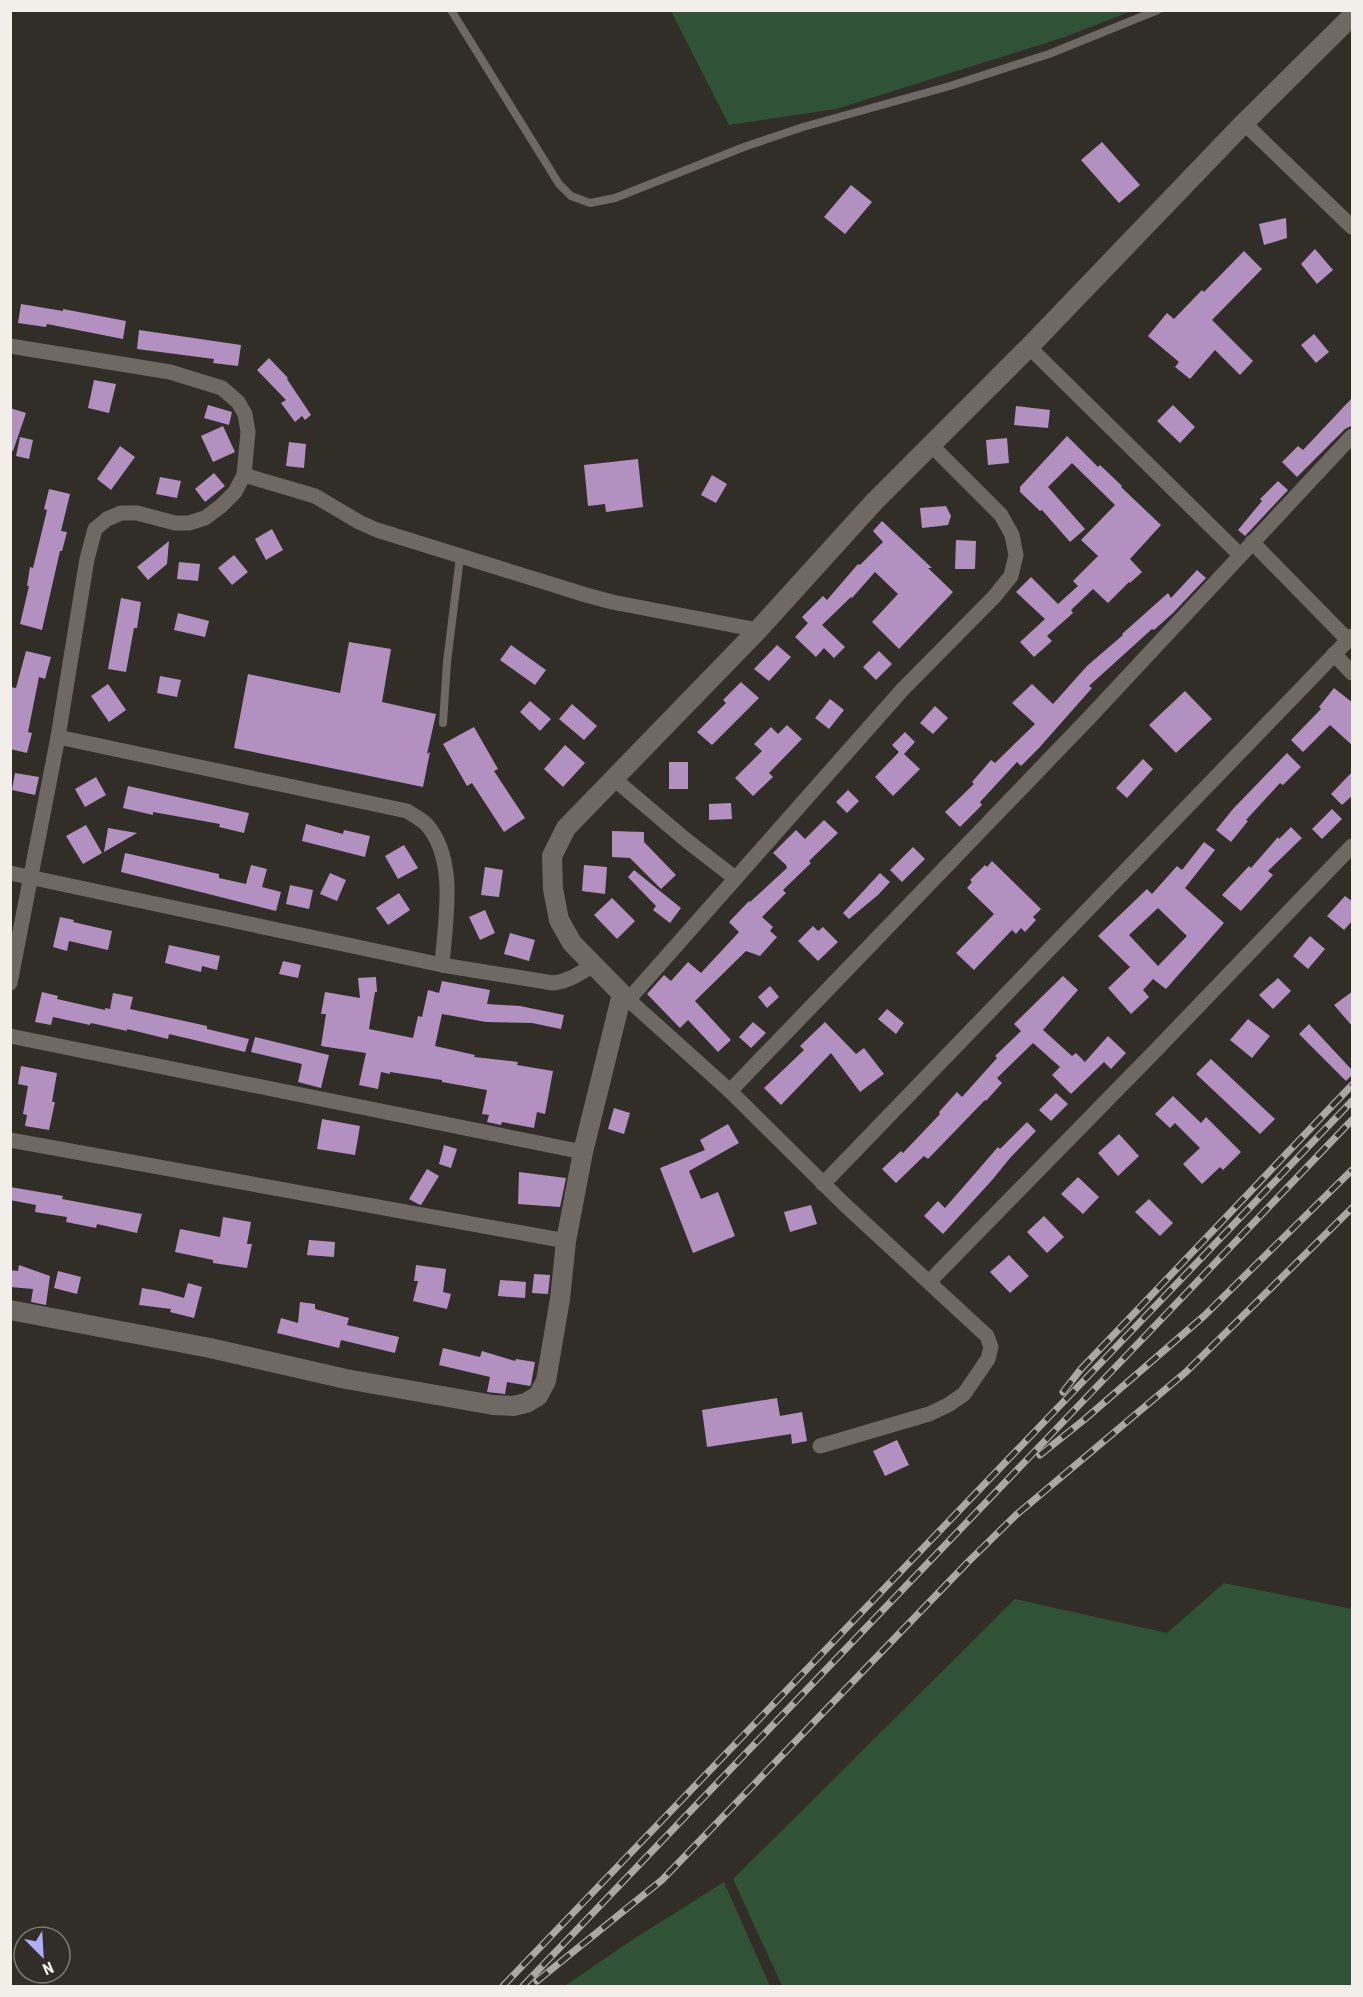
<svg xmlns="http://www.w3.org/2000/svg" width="1363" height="1997" viewBox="0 0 1363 1997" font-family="'Roboto Condensed',sans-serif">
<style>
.green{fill:#305236}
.building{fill:#b291c0;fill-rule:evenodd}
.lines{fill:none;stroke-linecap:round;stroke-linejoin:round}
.service{stroke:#6e6a63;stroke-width:8}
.minor{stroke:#6e6a63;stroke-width:15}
.tertiary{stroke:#6e6a63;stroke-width:20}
.rail-casing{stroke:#aba8a3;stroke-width:7}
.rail{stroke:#312d27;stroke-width:4.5;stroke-dasharray:14;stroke-linecap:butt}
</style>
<rect width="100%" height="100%" fill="#312d27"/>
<g class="green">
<polygon points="671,11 1132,11 1062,38 836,109 729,125"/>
<polygon points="1224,1583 1352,1609 1352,1986 782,1986 733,1879 1015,1599 1167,1633"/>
<polygon points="724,1882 770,1986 565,1986 629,1942"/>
</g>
<g class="building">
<polygon points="1102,142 1140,185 1119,203 1081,160"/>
<polygon points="851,185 872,202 845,234 824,217"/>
<polygon points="1286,218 1287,238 1264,245 1259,224"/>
<polygon points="1315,249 1333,270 1317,284 1301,264"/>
<polygon points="1244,251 1262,269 1212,320 1253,361 1240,375 1215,350 1190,379 1175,367 1179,362 1148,336 1167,313 1174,319 1202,290 1204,292"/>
<polygon points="21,304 63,311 63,309 126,321 123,339 47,324 46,327 18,323"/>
<polygon points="139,330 241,345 238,366 213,363 214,359 137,349"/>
<polygon points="1314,334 1329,352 1316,363 1301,345"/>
<polygon points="269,358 288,378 287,379 311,415 305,420 302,416 295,422 281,403 286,400 257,370"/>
<polygon points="94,380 116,384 109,413 88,408"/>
<polygon points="1353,397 1353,425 1345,429 1297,477 1282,462 1298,446 1303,450"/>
<polygon points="208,405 232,412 229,425 204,418"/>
<polygon points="1173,405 1195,427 1180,443 1157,421"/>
<polygon points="1016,406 1050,410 1048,428 1014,425"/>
<polygon points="10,408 26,413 13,451 10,450"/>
<polygon points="223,426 235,452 213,462 201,436"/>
<polygon points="1067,436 1098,467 1100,465 1122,486 1121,487 1161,525 1130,559 1142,572 1130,583 1129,582 1108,603 1093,589 1071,610 1073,613 1047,636 1052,641 1034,657 1020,642 1045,619 1016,592 1031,577 1058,604 1078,586 1073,581 1098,556 1081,540 1115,505 1072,463 1048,487 1085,529 1070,542 1042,510 1040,511 1020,492 1020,487"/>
<polygon points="20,437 33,440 29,459 16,456"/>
<polygon points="1007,438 1009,463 988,465 986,440"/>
<polygon points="289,442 306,444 304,468 286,466"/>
<polygon points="120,446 135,457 111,490 97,479"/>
<polygon points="638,459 643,507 606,512 605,504 588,506 584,465"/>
<polygon points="214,473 225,486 205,502 195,489"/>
<polygon points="712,475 727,484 716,503 701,495"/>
<polygon points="160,477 181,481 177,498 156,494"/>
<polygon points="1278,481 1288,490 1245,536 1238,530 1262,501 1260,499"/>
<polygon points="49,489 70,494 61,531 67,532 62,551 60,551 42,630 20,624 29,586 27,586 30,567 33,568 47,510 44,509"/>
<polygon points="946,506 951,516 948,525 922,528 920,508"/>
<polygon points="882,521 932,568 928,568 953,592 899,649 872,622 898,594 875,572 852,598 851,597 822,625 845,647 834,658 824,648 816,657 795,637 808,623 802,617 823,596 827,600 858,564 860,565 883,542 873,531"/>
<polygon points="272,529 283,550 266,560 255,539"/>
<polygon points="956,540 976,541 975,569 955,569"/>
<polygon points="169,541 167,564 148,580 137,567"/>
<polygon points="234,555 248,572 232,585 218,568"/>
<polygon points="179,562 200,564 198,581 177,579"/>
<polygon points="1197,570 1206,578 1173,613 1154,630 1152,629 1089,686 1092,688 1039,748 1021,766 1017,762 980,802 982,805 960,827 945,812 974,784 972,782 991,760 995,763 1035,724 1012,703 1032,684 1053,704 1087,666 1123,635 1122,634 1168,593 1171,598"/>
<polygon points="121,598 141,602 137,628 134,628 126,672 108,669"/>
<polygon points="178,613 209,621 205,637 174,630"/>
<polygon points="349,642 391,649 382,702 436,714 427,754 430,752 423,787 234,748 248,674 340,693"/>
<polygon points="511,645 546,670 535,685 500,660"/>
<polygon points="777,645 791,657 769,681 754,669"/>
<polygon points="26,651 51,657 45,679 39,677 28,732 32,733 27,753 10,749 10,687 16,688"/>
<polygon points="879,651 892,664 876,680 863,667"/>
<polygon points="160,676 181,680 177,697 157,693"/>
<polygon points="741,682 759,698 712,745 697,732 726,703 723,700"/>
<polygon points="108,684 126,710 109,722 91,696"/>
<polygon points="1334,688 1353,703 1353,746 1330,725 1303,752 1291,740 1321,709 1319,707"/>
<polygon points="1185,691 1212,719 1176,753 1149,725"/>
<polygon points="830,699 844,710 829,729 815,718"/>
<polygon points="530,701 551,719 540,731 520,712"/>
<polygon points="572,704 597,726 584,740 559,719"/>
<polygon points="935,706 948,718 933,734 920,723"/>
<polygon points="787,725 802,739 769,773 773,777 753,796 735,778 762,751 754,744 771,727 778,734"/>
<polygon points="474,727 498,769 494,771 525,818 504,832 472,783 467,786 443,744"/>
<polygon points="905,732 915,742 904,754 920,769 893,796 875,777 899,752 892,745"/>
<polygon points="565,745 585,763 563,787 544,769"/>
<polygon points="1287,753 1301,767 1283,785 1280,783 1246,820 1248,821 1231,842 1216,830 1233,809"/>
<polygon points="1143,759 1153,769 1127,798 1116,788"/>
<rect x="669" y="762" width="19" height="27"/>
<polygon points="1353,771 1353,795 1342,805 1331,794"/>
<polygon points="15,773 39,777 35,795 12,790"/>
<polygon points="96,777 106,795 85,807 75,789"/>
<polygon points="128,786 249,813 244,833 219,827 220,824 153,812 153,815 123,808"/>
<polygon points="848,790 859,801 847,813 836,802"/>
<polygon points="731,803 732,819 709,820 709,804"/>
<polygon points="1332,809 1342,819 1322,839 1312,829"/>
<polygon points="824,820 838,833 809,861 811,863 783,890 786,893 762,917 773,927 770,931 777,937 760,956 746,951 695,1001 731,1040 718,1052 688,1020 680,1028 647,994 664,975 671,981 688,962 701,973 739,932 729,922 749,901 750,902 787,868 786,865 773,853 796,830 805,839"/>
<polygon points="306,824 343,834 344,830 370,836 365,857 302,841"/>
<polygon points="86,825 102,853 83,864 66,836"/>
<polygon points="1291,827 1302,838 1268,871 1273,875 1241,911 1222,895 1249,866 1251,868 1278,837 1279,839"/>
<polygon points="108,828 137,833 104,852"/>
<polygon points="612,831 644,832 644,842 676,875 661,889 630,858 612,857"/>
<path d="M 1204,842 L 1215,850 L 1185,888 L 1224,923 L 1166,989 L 1153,979 L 1143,990 L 1149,997 L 1131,1014 L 1108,988 L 1130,967 L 1098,936 L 1147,889 L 1152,894 L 1177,866 L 1182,870 ZM 1158,908 L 1187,936 L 1158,966 L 1129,935 Z"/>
<polygon points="404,845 418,868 398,879 385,856"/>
<polygon points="913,847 925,859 902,882 890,870"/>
<polygon points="125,853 219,874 219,878 246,884 251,865 267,869 262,887 281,892 276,911 121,872"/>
<polygon points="992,861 1041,909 1033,917 1036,920 1025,932 1021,928 1016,934 1012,930 974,970 956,953 994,914 967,888 972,882 970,880 985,865 987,867"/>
<polygon points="584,865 607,867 605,894 582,891"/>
<polygon points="485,867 503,870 499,897 481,895"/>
<polygon points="634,870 681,908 670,923 653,910 656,906 628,877"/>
<polygon points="330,873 346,880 337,901 320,894"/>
<polygon points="880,873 890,882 878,895 849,919 843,913"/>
<polygon points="290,885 313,890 309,909 286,904"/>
<polygon points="399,893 410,910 388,925 376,908"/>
<polygon points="1345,896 1353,902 1353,920 1344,930 1327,916"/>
<polygon points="612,898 635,921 617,939 594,915"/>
<polygon points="485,910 495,933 480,940 469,917"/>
<polygon points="60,917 74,920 73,922 112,931 108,950 69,941 67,951 53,947"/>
<polygon points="813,926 818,931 823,927 838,942 818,961 798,941"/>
<polygon points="510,933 535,940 529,961 504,954"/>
<polygon points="1310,936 1325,949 1308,969 1293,956"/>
<polygon points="169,945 220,956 217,970 202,966 201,972 165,963"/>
<polygon points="283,961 301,965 298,978 279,974"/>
<polygon points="1063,976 1078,990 1043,1030 1072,1056 1076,1053 1085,1062 1108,1036 1126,1053 1111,1069 1104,1062 1071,1094 1052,1075 1060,1067 1033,1043 997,1078 1002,1083 986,1101 985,1100 928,1159 924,1156 896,1183 882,1169 901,1151 903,1153 940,1114 939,1112 957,1092 962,1097 997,1058 995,1056 1021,1031 1014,1024"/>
<polygon points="376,977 377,992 375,992 369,1029 413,1038 418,1016 422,1017 428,990 439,993 442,981 490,990 487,1004 520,1006 564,1015 561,1029 532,1023 486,1022 442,1014 435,1046 475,1055 474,1057 518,1062 517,1065 553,1071 545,1114 537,1112 534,1128 502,1122 501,1125 487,1122 489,1115 482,1114 487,1090 442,1082 442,1080 390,1072 390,1074 381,1072 378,1089 359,1085 366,1053 321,1046 326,1014 321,1014 325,992 360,998 358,978"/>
<polygon points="1278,978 1291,991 1273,1009 1259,995"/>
<polygon points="770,986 779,997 767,1008 758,997"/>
<polygon points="1353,991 1353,1027 1334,1005"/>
<polygon points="42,992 58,996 57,999 105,1010 105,1008 110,1009 113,993 133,997 130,1009 207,1026 207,1029 249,1039 245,1052 169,1034 168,1039 127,1029 127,1031 91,1023 90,1025 53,1017 51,1025 35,1022"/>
<polygon points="887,1009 904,1023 896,1034 878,1019"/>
<polygon points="1248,1019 1270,1036 1252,1058 1230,1040"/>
<polygon points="753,1022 766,1033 751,1048 739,1037"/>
<polygon points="825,1022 856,1054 864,1048 884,1074 860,1092 831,1053 781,1105 764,1088 804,1050 800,1046"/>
<polygon points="1309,1024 1353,1071 1353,1074 1346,1081 1299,1034"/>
<polygon points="255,1037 329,1055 321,1088 298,1082 302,1064 251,1052"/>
<polygon points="1211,1059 1275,1119 1260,1134 1196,1074"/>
<polygon points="21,1066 57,1073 52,1102 55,1102 49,1130 25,1126 27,1115 23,1114 28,1086 18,1084"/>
<polygon points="1056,1093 1068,1104 1051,1121 1039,1110"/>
<polygon points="1173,1096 1201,1123 1206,1117 1241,1152 1223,1170 1220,1167 1202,1184 1183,1164 1200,1148 1175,1123 1170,1128 1155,1114"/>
<polygon points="614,1108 630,1113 624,1134 608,1129"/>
<polygon points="322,1119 360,1126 355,1155 317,1149"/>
<polygon points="1027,1122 1036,1131 1010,1158 993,1179 943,1234 924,1216 938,1201 945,1208 998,1147 1000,1149"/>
<polygon points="728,1124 739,1143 689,1171 701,1199 718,1192 735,1236 693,1253 660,1168 705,1150 700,1140"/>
<polygon points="1119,1134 1139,1156 1118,1176 1098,1153"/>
<polygon points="444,1145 457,1149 451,1168 439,1164"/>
<polygon points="427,1169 439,1176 421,1205 418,1204 409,1199"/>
<polygon points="519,1172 566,1178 560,1207 518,1204"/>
<polygon points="1078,1177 1099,1197 1083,1214 1061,1194"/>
<polygon points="10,1187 63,1196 62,1199 142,1214 137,1233 97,1224 96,1228 66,1222 67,1217 35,1212 36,1205 10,1200"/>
<polygon points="1149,1199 1173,1223 1160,1236 1135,1212"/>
<polygon points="811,1205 817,1224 790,1232 784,1212"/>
<polygon points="1044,1216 1064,1237 1047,1253 1027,1232"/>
<polygon points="223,1217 251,1222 247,1244 252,1244 247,1268 213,1263 213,1260 175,1252 180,1229 220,1237"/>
<polygon points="309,1240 335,1242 334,1257 307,1255"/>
<polygon points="1009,1255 1029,1276 1010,1293 990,1272"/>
<polygon points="19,1265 50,1276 46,1305 31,1302 33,1289 10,1287 10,1270 18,1271"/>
<polygon points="416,1265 446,1269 443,1292 451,1294 447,1309 413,1301 418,1281 414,1281"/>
<polygon points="58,1271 81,1277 77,1294 54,1288"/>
<polygon points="534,1274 550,1275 548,1294 532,1293"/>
<polygon points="500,1280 526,1282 525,1298 498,1296"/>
<polygon points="188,1283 202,1287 194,1318 170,1312 171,1309 139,1305 142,1288 159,1291 184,1298"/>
<polygon points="300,1302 315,1304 315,1309 349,1318 347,1325 399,1337 395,1353 341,1340 339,1348 277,1333 281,1318 298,1323"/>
<polygon points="443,1348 480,1357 482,1351 515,1361 516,1359 535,1362 531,1384 530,1386 507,1382 505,1394 487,1392 490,1377 439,1365"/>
<polygon points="777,1398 780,1416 802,1412 807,1441 792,1444 791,1434 707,1447 702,1410"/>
<polygon points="897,1440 909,1465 885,1476 873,1451"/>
</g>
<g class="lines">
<g class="service">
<polyline points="451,10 559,184 571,196 590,203 615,198 744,147 803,127 950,86 1049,54 1158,10"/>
<polyline points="443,723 447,662 460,557"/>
</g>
<g class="minor">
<polyline points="1244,123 1352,227"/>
<polyline points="10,346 170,372 222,388 238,402 245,414 248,432 244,475 235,492 221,506 205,518 189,523 175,523 137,513 121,513 107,519 95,529 87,559 58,737 10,983"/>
<polyline points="1029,347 1240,555"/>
<polyline points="244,475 315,496 359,522 377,530 586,595 612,602 758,630"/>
<polyline points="1252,542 1348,640"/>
<polyline points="1334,654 1352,673"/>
<path d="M 58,737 L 407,811 C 413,815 421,819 426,824 C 458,859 445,922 442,965"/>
<polyline points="613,778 686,840 735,878"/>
<path d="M 10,873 L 442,965 L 553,983 C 569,981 579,974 593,965"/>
<polyline points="622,994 730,1091 844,1204 987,1336 991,1347 988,1359 964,1394 948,1405 929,1414 820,1446"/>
<polyline points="629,999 903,689 994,597 1011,576 1016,555 1012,535 1001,515 931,445"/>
<polyline points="10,1036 583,1152"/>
<polyline points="730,1091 1088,719 1352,436"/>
<polyline points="10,1140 566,1241"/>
<polyline points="823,1184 1352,636"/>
<polyline points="930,1281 1158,1048 1352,846"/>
</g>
<polyline class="tertiary" points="10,1310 210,1348 346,1379 493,1405 513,1406 526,1403 538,1396 546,1381 560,1299 566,1241 583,1152 622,994 572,943 559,920 553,889 552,856 566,828 758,630 874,502 1029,347 1244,123 1352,16"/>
<defs>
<g id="rail">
<polyline points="1063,1392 1081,1369 1352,1085"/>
<polyline points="1040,1455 1085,1419 1204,1316 1352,1170"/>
<polyline points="537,1981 662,1880 968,1562 1016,1515 1186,1372 1352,1208"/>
<polyline points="503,1986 1352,1101"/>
<polyline points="523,1986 1352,1120"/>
</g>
</defs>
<use href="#rail" class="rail-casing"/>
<use href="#rail" class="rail"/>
</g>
<rect width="1363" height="1997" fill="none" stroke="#f2efeb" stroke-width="24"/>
<g transform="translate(42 1955) rotate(156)"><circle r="28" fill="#312d27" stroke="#7e7b75" stroke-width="1.5"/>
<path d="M0-4.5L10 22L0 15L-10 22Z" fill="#afaefa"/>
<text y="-9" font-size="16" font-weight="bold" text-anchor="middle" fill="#f2efeb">N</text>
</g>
</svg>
